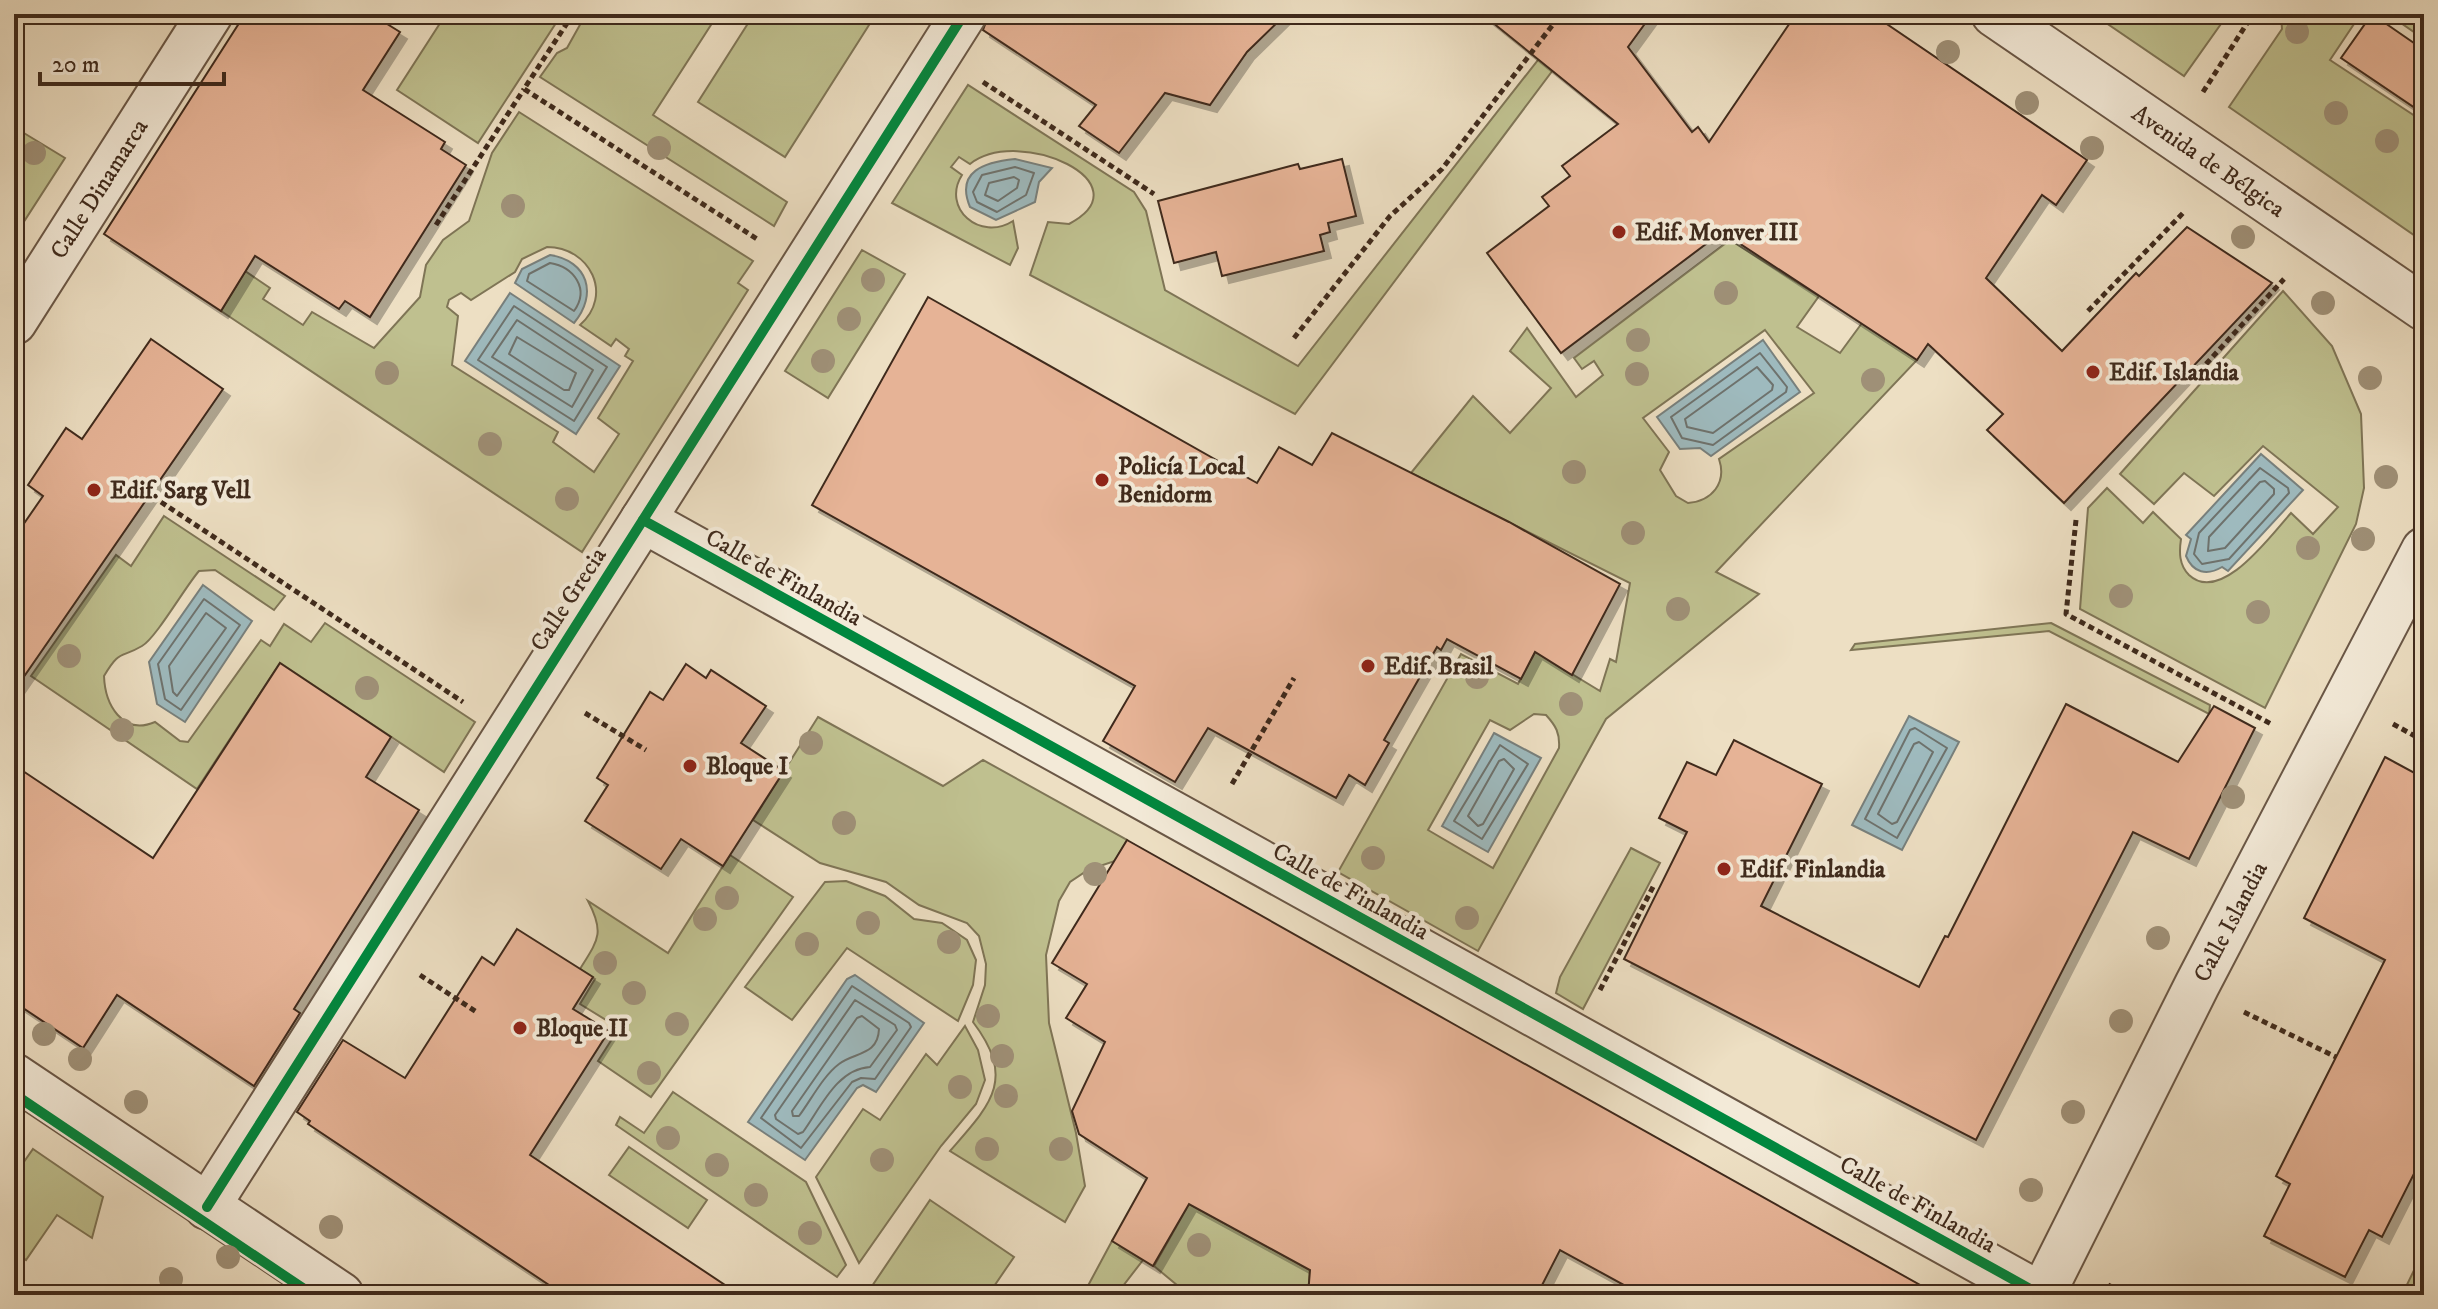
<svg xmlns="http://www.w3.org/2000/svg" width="2438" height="1309" viewBox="0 0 2438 1309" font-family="'IM FELL DW Pica',serif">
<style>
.green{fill:#bfc08f;stroke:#7f7556;stroke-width:2;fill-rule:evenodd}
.water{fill:#9ebabe;stroke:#78807d;stroke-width:2}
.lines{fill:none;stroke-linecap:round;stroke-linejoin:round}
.shore{stroke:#6e726d;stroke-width:2}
.building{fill:#e6b396;stroke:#3f2a1c;stroke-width:2;filter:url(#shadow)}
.minor-casing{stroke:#6a5746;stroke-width:48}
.path{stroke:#3f2a1c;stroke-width:5;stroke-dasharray:6 4;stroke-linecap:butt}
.minor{stroke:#f3ead8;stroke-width:44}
.cycleway-casing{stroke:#f3ead8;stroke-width:15}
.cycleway{stroke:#00873e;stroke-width:10}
.tree{fill:#9f9077}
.poi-dot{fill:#8f2418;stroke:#f3ead8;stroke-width:3}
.labels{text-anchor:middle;stroke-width:8;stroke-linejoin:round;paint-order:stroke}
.street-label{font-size:24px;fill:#3f2a1c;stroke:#f3ead8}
.poi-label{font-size:24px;font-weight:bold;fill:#3f2a1c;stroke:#f3ead8;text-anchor:start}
</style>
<defs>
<filter id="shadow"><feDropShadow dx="7" dy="7" stdDeviation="0" flood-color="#0004"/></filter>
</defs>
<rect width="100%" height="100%" fill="#eddfc3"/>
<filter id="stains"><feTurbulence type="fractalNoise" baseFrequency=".0025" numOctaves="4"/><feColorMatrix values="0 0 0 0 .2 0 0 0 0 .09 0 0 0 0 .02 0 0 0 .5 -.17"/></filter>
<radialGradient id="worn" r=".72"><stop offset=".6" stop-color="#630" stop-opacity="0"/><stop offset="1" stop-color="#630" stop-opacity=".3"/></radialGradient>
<g class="green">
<polygon points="446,14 543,14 556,23 478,143 397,90"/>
<polygon points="586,14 718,14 653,115 787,202 774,226 540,77 557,53 567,48"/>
<polygon points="754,14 876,14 785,157 698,102"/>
<path d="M 1574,14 L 1595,14 L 1295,414 L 1030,275 L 1048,222 L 1069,224 C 1147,183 1019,125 970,164 L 959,157 L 951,167 L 962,175 C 941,208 980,242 1013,221 L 1018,248 L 1010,265 L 892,203 L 968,85 L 1134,192 L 1146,211 L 1165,290 L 1298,366 Z"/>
<polygon points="2093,14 2228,14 2184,76"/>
<polygon points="2281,14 2346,14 2356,21 2330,60 2424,122 2424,242 2229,107 2282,29"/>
<polygon points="2388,14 2424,14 2424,39"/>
<path d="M 519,112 L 753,261 L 738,283 L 748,290 L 582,552 L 221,311 L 245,271 L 270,288 L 263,299 L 303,325 L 312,312 L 374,348 L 420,297 L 426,265 L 443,240 L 469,221 L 492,153 ZM 547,247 C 590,247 614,295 580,325 L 611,346 L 616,339 L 629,349 L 625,356 L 633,361 L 598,418 L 619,434 L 594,472 L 553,442 L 558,432 L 452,365 L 458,316 L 447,307 L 449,300 L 461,293 L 471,300 L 515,272 L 522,259 Z"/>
<polygon points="14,127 65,158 14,237"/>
<path d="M 1730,240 L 1819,296 L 1797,327 L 1840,353 L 1862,323 L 1917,360 L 1716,572 L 1759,594 L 1606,719 L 1478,951 L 1338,872 L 1461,654 L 1518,684 L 1540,643 L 1572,674 L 1600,691 L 1610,659 L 1616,662 L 1630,583 L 1411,473 L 1473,396 L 1510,433 L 1551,388 L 1510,351 L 1527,328 L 1576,397 L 1603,375 L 1594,361 L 1582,369 L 1574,358 ZM 1765,330 L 1814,393 L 1719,459 C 1727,483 1712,501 1688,503 L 1676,496 L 1660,470 L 1669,452 L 1643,418 ZM 1534,714 L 1546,715 C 1556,726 1560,733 1559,748 L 1493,868 L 1428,830 L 1490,720 L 1510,730 Z"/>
<polygon points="862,250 905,274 828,398 785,371"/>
<path d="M 2283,291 L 2332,346 L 2361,414 L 2364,488 L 2356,524 L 2265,708 L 2080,609 L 2088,508 L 2107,488 L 2143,523 L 2153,512 L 2181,539 C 2179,552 2179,565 2189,575 C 2221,605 2271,535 2291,513 L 2313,534 L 2338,507 L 2263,446 L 2214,496 L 2184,473 L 2154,504 L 2120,474 Z"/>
<path d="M 164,516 L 285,596 L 274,610 L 215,570 L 199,571 C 185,587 156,638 142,646 C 120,659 120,649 104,676 C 105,704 122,736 155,722 L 180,741 L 188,742 L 261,640 L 270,646 L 284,624 L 311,642 L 325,623 L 475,722 L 444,772 L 280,663 L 197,789 L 31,676 L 116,555 L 131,566 Z"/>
<polygon points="2051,623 2210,705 2209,714 2049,631 1851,650 1855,644"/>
<path d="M 818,717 L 943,786 L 983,760 L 1127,840 L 1115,861 L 1088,870 L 1070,882 L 1059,901 L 1046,955 L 1049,1023 L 1076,1133 L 1085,1186 L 1065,1222 L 950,1151 C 990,1105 1017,1080 973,1022 L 985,985 L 986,964 L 979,936 L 967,923 L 919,905 L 886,882 L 820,863 L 753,820 Z"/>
<polygon points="1631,848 1660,863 1583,1009 1556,993 1560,977"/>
<path d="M 730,855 L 793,897 L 651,1097 L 598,1061 L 619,1028 L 580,1004 L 595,979 L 580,969 C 598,940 605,933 588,901 L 668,953 Z"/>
<polygon points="846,881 885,896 914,919 942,923 967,940 976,960 973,985 958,1021 847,948 792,1020 745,987 825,882"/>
<polygon points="965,1026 978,1050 985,1080 976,1104 941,1146 859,1263 816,1177 863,1109 880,1120 926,1054 937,1065"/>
<polygon points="673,1092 806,1182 846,1265 837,1277 616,1125 620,1117 644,1133"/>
<polygon points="629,1147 707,1200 688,1228 609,1175"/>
<polygon points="33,1149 103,1197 92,1238 57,1215 26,1260 14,1251 14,1176"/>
<polygon points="930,1200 1014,1257 988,1295 866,1295"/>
<polygon points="1189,1204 1310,1270 1308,1295 1189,1295 1154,1266"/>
<polygon points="1112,1241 1143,1260 1116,1295 1083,1295"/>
<polygon points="2418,1262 2424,1265 2424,1295 2402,1295"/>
</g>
<g class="water">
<path d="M 1015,159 L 1052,168 L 1039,182 L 1035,202 L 996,220 L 970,207 C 955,171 985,162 1015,159 Z"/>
<path d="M 550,255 C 588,261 598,294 574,323 L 515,283 L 522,269 Z"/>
<polygon points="510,293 620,366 576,434 465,361"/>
<polygon points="1763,340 1800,392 1711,456 1700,448 1680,449 1657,417"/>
<path d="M 2261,454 L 2303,490 L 2228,571 L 2222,567 C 2207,576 2193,573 2186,556 L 2191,539 L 2186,535 Z"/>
<polygon points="203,585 252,621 185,722 157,704 149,662"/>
<polygon points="1909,716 1959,742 1902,850 1852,825"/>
<polygon points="1494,733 1541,758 1488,852 1442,826"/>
<polygon points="855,975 924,1023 876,1092 863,1085 857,1088 805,1160 748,1122 847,979"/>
</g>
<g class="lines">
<g class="shore">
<polygon points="1015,167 1034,173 1026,195 997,212 977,202 973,192 982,175"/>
<polygon points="1014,177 1019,180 1017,188 998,201 985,195 989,183"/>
<path d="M 550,263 C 574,267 590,289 574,311 L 527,281 L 529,274 Z"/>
<polygon points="514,306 607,367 574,421 478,360"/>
<polygon points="517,320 593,370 572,407 492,357"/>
<polygon points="517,337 576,373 569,390 564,390 509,354"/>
<polygon points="1760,353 1787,387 1786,392 1713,445 1682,438 1671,417"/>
<polygon points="1757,367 1773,385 1772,390 1713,433 1687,427 1685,419"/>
<polygon points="2260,468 2288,488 2289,493 2229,559 2202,564 2194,554 2199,533"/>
<polygon points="2265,481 2274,489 2274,494 2225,548 2208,551 2209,537 2260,482"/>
<polygon points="204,599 240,625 181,710 165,699 158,664"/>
<polygon points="206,613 226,628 177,696 173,692 169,666"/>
<polygon points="1915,728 1947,748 1897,838 1865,819 1910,730"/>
<polygon points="1919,742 1933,752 1897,822 1892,824 1878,814 1914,744"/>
<polygon points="1500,745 1528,764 1482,839 1454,821"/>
<polygon points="1504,759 1514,769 1483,824 1478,826 1468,816 1499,761"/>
<polygon points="852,986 909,1023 911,1027 875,1079 861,1078 852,1082 801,1148 761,1118"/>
<path d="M 855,1000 L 895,1025 L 897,1030 L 870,1067 C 837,1069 821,1107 803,1132 L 798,1134 L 776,1119 L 775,1115 Z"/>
<path d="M 862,1016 L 879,1029 C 878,1056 854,1052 839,1064 C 823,1076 811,1100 799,1116 L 793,1116 L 792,1111 L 857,1018 Z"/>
</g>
</g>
<g class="building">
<polygon points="245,14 371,14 400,32 363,90 445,142 441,149 466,165 370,317 345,301 339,309 255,256 221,311 104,234"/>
<polygon points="989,14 1286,14 1247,52 1210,105 1165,93 1119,153 1079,126 1096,105 983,30"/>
<polygon points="1482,14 1652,14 1628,47 1692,132 1698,127 1709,142 1796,14 1872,14 2087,160 2056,205 2042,195 1986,278 2062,351 2136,273 2139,276 2187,227 2272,283 2064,503 1987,430 2003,414 1928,344 1917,360 1722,232 1561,353 1487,253 1549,206 1542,197 1570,176 1562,166 1618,124"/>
<polygon points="2372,14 2424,50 2424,114 2341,58"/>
<polygon points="1342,159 1356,216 1328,223 1330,232 1320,235 1324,251 1222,276 1216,252 1174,263 1158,201 1298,164 1300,169"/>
<polygon points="928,297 1257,483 1279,447 1312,465 1332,433 1509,522 1620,584 1572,675 1535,652 1521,679 1447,639 1441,650 1437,647 1384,740 1389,743 1365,785 1349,775 1336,798 1208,728 1175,782 1103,741 1135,686 812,505"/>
<polygon points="151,339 223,389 14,691 14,538 43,496 28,485 66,428 82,439"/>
<polygon points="280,663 391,737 366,777 419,810 294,1009 300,1013 254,1086 117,995 83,1048 14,1002 14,765 153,858"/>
<polygon points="686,664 706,678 711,670 766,706 741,743 784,771 723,866 681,839 661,869 585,821 608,785 597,778 650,692 663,700"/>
<polygon points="2066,704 2178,762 2214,706 2255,728 2189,859 2133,832 1976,1140 1624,959 1687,832 1659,818 1687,762 1716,775 1734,740 1822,784 1761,906 1919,987 1945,936 1948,937"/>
<polygon points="2385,757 2424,778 2424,1154 2382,1237 2369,1230 2345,1277 2264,1236 2290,1184 2276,1176 2385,960 2304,918"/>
<polygon points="1127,840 1466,1031 1938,1295 1642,1295 1560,1250 1537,1295 1308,1295 1310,1270 1189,1204 1153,1266 1112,1241 1147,1178 1079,1134 1072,1111 1105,1042 1066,1018 1087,984 1052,963"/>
<polygon points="517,929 593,977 573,1009 609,1031 530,1155 740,1295 564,1295 308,1124 310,1121 297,1112 343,1040 405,1078 482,957 494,965"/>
</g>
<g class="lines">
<defs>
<g id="minor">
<path id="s1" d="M 1994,14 L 2424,308"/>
<path id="s2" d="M 14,322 L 210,14"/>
<polyline points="643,520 2041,1295"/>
<polyline points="14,1076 341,1295"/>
<polyline points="207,1207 964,14"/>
<path id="s3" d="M 2042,1295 L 2197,985 L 2424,550"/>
</g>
</defs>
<use href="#minor" class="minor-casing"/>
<g class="path">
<polyline points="573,14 524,89 757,239"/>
<polyline points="983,82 1154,194"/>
<polyline points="2203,92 2253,14"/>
<polyline points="436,225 524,89"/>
<polyline points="2088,311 2185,211"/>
<polyline points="1294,338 1390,216 1442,169 1561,14"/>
<polyline points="2206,364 2284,279"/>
<polyline points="161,502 463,702"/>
<polyline points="2076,520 2066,614 2273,725"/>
<polyline points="585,713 646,750"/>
<polyline points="2393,724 2424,741"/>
<polyline points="1232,784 1294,678"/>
<polyline points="420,975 478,1013"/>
<polyline points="1600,990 1654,885"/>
<polyline points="2244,1012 2336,1057"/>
<polyline points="2108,1285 2127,1295"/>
</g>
<use href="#minor" class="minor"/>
<defs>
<g id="cycleway">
<polyline points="643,520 2041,1295"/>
<polyline points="14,1094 313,1295"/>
<polyline points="207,1207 964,14"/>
</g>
</defs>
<use href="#cycleway" class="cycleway-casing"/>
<use href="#cycleway" class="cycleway"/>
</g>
<g class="tree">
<circle cx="2297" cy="32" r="12"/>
<circle cx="1948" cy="52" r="12"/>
<circle cx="2027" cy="103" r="12"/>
<circle cx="2336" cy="113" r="12"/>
<circle cx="2387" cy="141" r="12"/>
<circle cx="659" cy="148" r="12"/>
<circle cx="2092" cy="148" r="12"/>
<circle cx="34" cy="153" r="12"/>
<circle cx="513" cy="206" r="12"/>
<circle cx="2243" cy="237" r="12"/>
<circle cx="873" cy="280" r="12"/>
<circle cx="1726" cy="293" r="12"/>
<circle cx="2323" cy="303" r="12"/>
<circle cx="849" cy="319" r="12"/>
<circle cx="1638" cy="340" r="12"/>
<circle cx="823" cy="361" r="12"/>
<circle cx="387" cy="373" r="12"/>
<circle cx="1637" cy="374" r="12"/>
<circle cx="2370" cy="378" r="12"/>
<circle cx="1873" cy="380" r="12"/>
<circle cx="490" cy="444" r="12"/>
<circle cx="1574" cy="472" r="12"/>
<circle cx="2386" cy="477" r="12"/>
<circle cx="567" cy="499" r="12"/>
<circle cx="1633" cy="533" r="12"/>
<circle cx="2363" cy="539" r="12"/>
<circle cx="2308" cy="548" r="12"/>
<circle cx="2121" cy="596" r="12"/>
<circle cx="1678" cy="609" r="12"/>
<circle cx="2258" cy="612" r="12"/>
<circle cx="69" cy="656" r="12"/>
<circle cx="1477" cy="677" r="12"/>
<circle cx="367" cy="688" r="12"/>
<circle cx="1571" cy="704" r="12"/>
<circle cx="122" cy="730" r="12"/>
<circle cx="811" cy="743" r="12"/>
<circle cx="2233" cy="797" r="12"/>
<circle cx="844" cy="823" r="12"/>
<circle cx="1373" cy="858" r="12"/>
<circle cx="1095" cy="874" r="12"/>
<circle cx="727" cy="898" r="12"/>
<circle cx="1467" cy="918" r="12"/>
<circle cx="705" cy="919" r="12"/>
<circle cx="868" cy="923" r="12"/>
<circle cx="2158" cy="938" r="12"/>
<circle cx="949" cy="942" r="12"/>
<circle cx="807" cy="944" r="12"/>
<circle cx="605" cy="963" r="12"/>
<circle cx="634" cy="993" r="12"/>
<circle cx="988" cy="1016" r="12"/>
<circle cx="2121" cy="1021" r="12"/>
<circle cx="677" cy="1024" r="12"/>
<circle cx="44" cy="1034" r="12"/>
<circle cx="1002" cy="1056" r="12"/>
<circle cx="80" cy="1059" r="12"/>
<circle cx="649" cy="1073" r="12"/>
<circle cx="960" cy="1087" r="12"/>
<circle cx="1006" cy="1096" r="12"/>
<circle cx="136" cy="1102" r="12"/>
<circle cx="2073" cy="1112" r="12"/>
<circle cx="668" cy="1138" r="12"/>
<circle cx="987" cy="1149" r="12"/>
<circle cx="1061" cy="1149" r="12"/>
<circle cx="882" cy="1160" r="12"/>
<circle cx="717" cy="1165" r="12"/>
<circle cx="2031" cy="1190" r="12"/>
<circle cx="756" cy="1195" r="12"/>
<circle cx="331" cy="1227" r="12"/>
<circle cx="810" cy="1233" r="12"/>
<circle cx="1199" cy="1245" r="12"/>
<circle cx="228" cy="1257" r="12"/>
<circle cx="171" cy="1279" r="12"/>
</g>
<g class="poi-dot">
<circle cx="1619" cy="232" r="8"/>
<circle cx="2093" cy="372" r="8"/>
<circle cx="1102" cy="480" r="8"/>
<circle cx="94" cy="490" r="8"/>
<circle cx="1368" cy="666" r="8"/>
<circle cx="690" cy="766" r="8"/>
<circle cx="1724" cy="869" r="8"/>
<circle cx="520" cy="1028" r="8"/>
</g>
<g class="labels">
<g class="street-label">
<text dy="8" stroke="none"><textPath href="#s1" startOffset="260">Avenida de Bélgica</textPath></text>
<text dy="8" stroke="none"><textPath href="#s2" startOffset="158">Calle Dinamarca</textPath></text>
<text transform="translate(784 577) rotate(29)" y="8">Calle de Finlandia</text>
<text transform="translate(568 599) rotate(-57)" y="8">Calle Grecia</text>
<text transform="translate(1351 891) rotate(29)" y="8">Calle de Finlandia</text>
<text dy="8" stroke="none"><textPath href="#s3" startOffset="418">Calle Islandia</textPath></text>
<text transform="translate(1918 1204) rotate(29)" y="8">Calle de Finlandia</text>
</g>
<g class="poi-label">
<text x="1635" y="240">Edif. Monver III</text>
<text x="2109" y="380">Edif. Islandia</text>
<text x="1118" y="474">Policía Local<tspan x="1118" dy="28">Benidorm</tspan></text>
<text x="110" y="498">Edif. Sarg Vell</text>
<text x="1384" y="674">Edif. Brasil</text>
<text x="706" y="774">Bloque I</text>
<text x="1740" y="877">Edif. Finlandia</text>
<text x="536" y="1036">Bloque II</text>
</g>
</g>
<rect width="2438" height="1309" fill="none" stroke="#eddfc3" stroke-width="48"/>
<rect x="16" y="16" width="2406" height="1277" fill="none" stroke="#3f2a1c" stroke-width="4"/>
<rect x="24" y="24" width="2390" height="1261" fill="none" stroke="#3f2a1c" stroke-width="2"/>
<path d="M40 72v12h184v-12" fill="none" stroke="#3f2a1c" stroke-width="4"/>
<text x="52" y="72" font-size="24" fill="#3f2a1c" stroke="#f3ead8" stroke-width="6" paint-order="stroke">20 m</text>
<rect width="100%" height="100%" filter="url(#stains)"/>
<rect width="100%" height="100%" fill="url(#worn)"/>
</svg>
